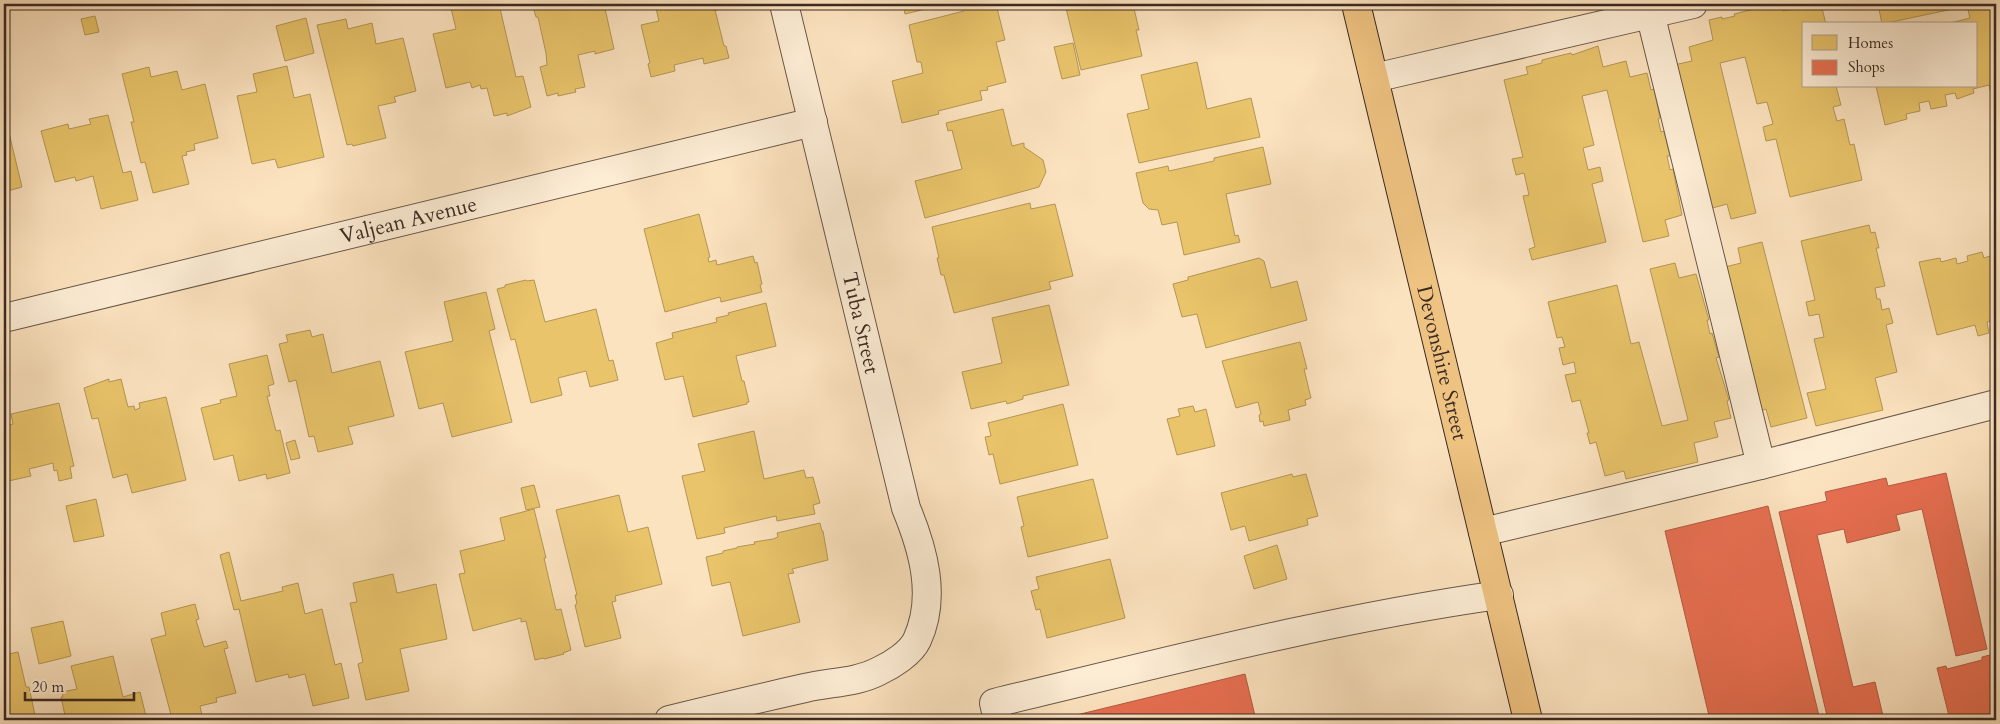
<svg xmlns="http://www.w3.org/2000/svg" width="2000" height="724" viewBox="0 0 2000 724" font-family="Cardo,serif">
<style>
.homes{fill:#e9c46a;stroke:#b49655}
.shops{fill:#e76f51;stroke:#b35a43}
.lines{fill:none;stroke-linecap:round;stroke-linejoin:round}
.minor-casing{stroke:#6a584a;stroke-width:30}
.major-casing{stroke:#3a2923;stroke-width:30}
.minor{stroke:#fdedd5;stroke-width:28}
.major{stroke:#eec280;stroke-width:28}
.labels{text-anchor:middle;stroke-width:5;stroke-linejoin:round;paint-order:stroke}
.street-label{font-size:21px;fill:#3a2923;stroke:#fdedd5}
</style>
<rect width="100%" height="100%" fill="#fce3bf"/>
<filter id="stains"><feTurbulence type="fractalNoise" baseFrequency=".004" numOctaves="4"/><feColorMatrix values="0 0 0 0 .2 0 0 0 0 .09 0 0 0 0 .02 0 0 0 .5 -.17"/></filter>
<radialGradient id="worn" r=".72"><stop offset=".6" stop-color="#630" stop-opacity="0"/><stop offset="1" stop-color="#630" stop-opacity=".3"/></radialGradient>
<g class="homes">
<polygon points="450,4 499,4 516,77 523,76 531,107 507,116 507,113 494,116 487,88 481,89 480,85 472,88 470,82 446,88 433,34 456,29"/>
<polygon points="547,4 604,4 614,49 595,54 595,51 578,55 585,87 575,89 576,92 558,96 558,93 547,96 540,67 547,65 546,53 538,17 536,17 533,7"/>
<polygon points="655,4 716,4 718,10 715,10 724,46 726,46 729,58 704,64 703,58 674,65 675,71 651,77 648,64 650,63 641,25 659,21"/>
<polygon points="903,4 947,4 905,14"/>
<polygon points="986,4 996,4 1005,40 996,42 1006,82 987,87 988,90 980,91 982,100 938,111 939,114 902,123 892,81 923,73 921,62 917,62 909,25 964,11 964,9"/>
<polygon points="1065,4 1135,4 1133,4 1139,30 1136,30 1142,56 1081,70"/>
<polygon points="1781,4 1783,11 1821,4 1826,24 1804,24 1804,86 1836,86 1841,105 1833,107 1837,121 1844,119 1850,145 1854,144 1862,180 1790,197 1776,139 1766,141 1763,127 1773,124 1767,102 1757,104 1745,57 1720,63 1756,213 1731,219 1727,204 1709,209 1674,65 1692,61 1689,47 1713,40 1709,20 1722,17 1722,19 1735,16 1734,14 1766,6 1766,8"/>
<polygon points="1878,4 1996,4 1996,118 1989,85 1973,89 1974,93 1957,99 1955,93 1945,95 1947,106 1931,109 1929,101 1919,103 1920,111 1906,114 1907,119 1885,125 1876,86 1976,86 1976,24 1946,24 1970,18 1967,6 1882,24"/>
<polygon points="95,16 99,32 85,35 81,19"/>
<polygon points="306,18 314,53 285,61 276,26"/>
<polygon points="346,19 348,29 372,23 376,44 403,38 416,91 394,97 396,102 378,106 386,138 353,146 352,144 347,145 317,25"/>
<polygon points="1073,43 1080,75 1062,79 1054,47"/>
<polygon points="1598,46 1603,67 1626,61 1630,77 1647,73 1651,90 1654,89 1660,118 1658,119 1661,132 1664,131 1670,156 1667,156 1670,170 1673,169 1682,215 1665,220 1669,236 1643,242 1607,90 1582,96 1594,145 1583,148 1588,170 1600,167 1603,181 1592,184 1606,242 1532,260 1529,249 1535,247 1523,196 1529,195 1524,173 1516,175 1512,159 1523,157 1504,80 1528,74 1526,67 1542,63 1542,60 1571,53 1572,55"/>
<polygon points="1197,62 1207,109 1251,98 1260,137 1139,163 1127,114 1149,109 1141,75"/>
<polygon points="287,66 294,98 310,94 324,157 278,168 275,159 252,164 237,96 257,92 253,74"/>
<polygon points="149,67 151,77 177,71 182,90 205,84 218,138 194,144 195,150 186,152 187,155 182,156 189,184 153,193 145,162 141,163 131,122 134,122 122,74"/>
<polygon points="1003,109 1012,146 1024,143 1024,147 1043,160 1046,172 1039,187 925,218 915,181 962,169 952,130 948,131 946,123"/>
<polygon points="108,115 123,173 131,171 138,200 101,209 93,176 76,181 75,177 55,182 41,131 68,124 69,129 91,124 89,119"/>
<polygon points="9,133 22,187 4,192 4,135"/>
<polygon points="1263,147 1271,184 1226,194 1235,236 1238,235 1240,242 1184,255 1177,222 1162,225 1158,210 1149,209 1143,203 1136,173 1168,166 1169,171 1214,161 1214,158"/>
<polygon points="1030,203 1031,209 1055,204 1073,276 1049,282 1051,289 954,313 944,275 941,275 937,258 939,258 932,227"/>
<polygon points="699,214 710,257 708,258 709,262 716,260 717,265 753,256 755,263 757,262 762,284 760,285 762,292 721,302 720,297 665,312 644,229"/>
<polygon points="1869,225 1871,233 1875,232 1879,248 1876,248 1885,286 1875,288 1877,299 1880,299 1882,310 1889,308 1893,323 1886,325 1897,372 1875,378 1883,410 1816,426 1807,393 1826,389 1814,339 1824,337 1819,314 1809,316 1806,302 1815,300 1801,241"/>
<polygon points="1762,242 1807,418 1771,427 1766,409 1761,411 1725,267 1741,263 1738,248"/>
<polygon points="1982,252 1984,258 1996,254 1996,320 1987,322 1989,333 1978,336 1975,325 1937,335 1919,262 1940,258 1941,262 1956,258 1957,264 1968,261 1967,256"/>
<polygon points="1259,258 1264,261 1271,288 1297,281 1307,320 1206,348 1197,314 1182,317 1173,284 1188,280 1188,277"/>
<polygon points="1675,263 1679,278 1696,274 1709,320 1707,320 1710,334 1712,333 1719,357 1716,358 1729,400 1727,401 1731,418 1714,422 1718,437 1694,443 1698,462 1626,479 1624,471 1605,476 1596,442 1590,444 1587,433 1589,433 1580,400 1572,402 1565,375 1576,373 1574,362 1563,365 1559,348 1565,347 1562,337 1557,338 1548,302 1617,285 1631,344 1639,342 1662,426 1688,420 1650,269"/>
<polygon points="526,280 527,281 534,280 545,322 596,309 609,361 613,360 618,380 590,387 586,371 558,378 562,395 531,403 515,339 511,340 497,289 505,287 505,285"/>
<polygon points="486,292 495,329 489,331 512,422 452,437 443,403 419,409 405,352 453,341 444,302"/>
<polygon points="766,303 776,346 736,356 742,381 744,381 749,402 747,402 747,404 693,417 683,376 665,380 656,343 673,338 672,333 717,322 716,318 729,315 728,313"/>
<polygon points="1049,305 1069,385 1023,396 1023,399 1007,404 1006,401 971,409 962,372 1002,363 992,318"/>
<polygon points="310,330 312,337 323,334 332,373 380,361 394,416 348,427 353,444 318,452 314,436 309,437 296,380 289,382 279,344 288,342 286,335"/>
<polygon points="1300,342 1307,369 1304,369 1311,398 1305,400 1306,405 1288,410 1290,420 1264,426 1263,421 1260,422 1259,415 1261,414 1258,402 1236,408 1222,361"/>
<polygon points="267,355 274,384 268,386 270,396 267,396 276,431 280,430 290,473 267,479 266,474 239,481 233,455 214,460 201,408 221,403 220,400 237,396 229,364"/>
<polygon points="109,379 109,382 121,379 128,407 134,406 135,410 140,408 139,403 166,397 186,480 132,493 127,474 113,478 98,418 92,419 84,388"/>
<polygon points="59,403 74,466 70,467 72,478 59,481 57,470 54,471 53,463 29,469 31,476 4,482 4,426 13,424 11,414"/>
<polygon points="1063,404 1078,465 1000,484 993,454 989,455 985,437 991,436 988,423"/>
<polygon points="1193,406 1195,412 1206,409 1215,446 1177,455 1167,419 1180,416 1178,409"/>
<polygon points="754,431 764,479 804,470 806,478 813,477 820,503 813,505 815,514 777,521 776,516 724,528 725,533 697,539 682,476 705,471 698,444"/>
<polygon points="295,440 300,458 291,460 286,443"/>
<polygon points="1292,474 1293,477 1306,474 1318,516 1307,519 1308,525 1249,541 1245,526 1231,530 1221,493"/>
<polygon points="1093,479 1108,538 1028,557 1021,527 1024,526 1017,497"/>
<polygon points="534,485 540,507 526,510 521,488"/>
<polygon points="619,495 628,532 648,527 662,584 615,596 616,601 612,602 621,638 585,647 575,605 577,604 575,595 577,595 556,510"/>
<polygon points="96,499 104,536 74,542 66,506"/>
<polygon points="534,509 546,558 544,558 556,610 561,609 571,650 563,653 564,654 544,659 543,658 535,660 526,621 521,622 521,618 473,631 459,574 465,573 460,551 505,540 500,518"/>
<polygon points="820,523 822,531 823,531 828,560 792,569 794,573 788,574 800,622 743,636 730,582 712,586 706,557 723,553 723,551 737,548 737,547 755,544 754,542 773,539 778,537 777,533"/>
<polygon points="1277,545 1287,579 1254,589 1244,556"/>
<polygon points="229,552 241,601 283,591 282,587 298,583 305,614 322,609 335,665 341,663 349,698 313,706 305,674 289,678 288,674 256,682 239,609 234,610 220,555"/>
<polygon points="1110,559 1125,618 1047,638 1040,609 1036,610 1031,591 1039,589 1036,577"/>
<polygon points="393,574 397,593 436,584 447,639 400,649 409,691 366,700 358,664 363,662 350,603 357,602 353,583"/>
<polygon points="195,604 199,619 196,620 204,647 226,641 228,648 224,649 236,693 216,698 217,702 200,706 203,720 163,720 163,717 171,715 151,639 166,635 161,613"/>
<polygon points="63,621 71,656 39,664 31,628"/>
<polygon points="18,652 26,687 29,687 36,720 4,720 4,655"/>
<polygon points="113,656 123,697 140,692 147,720 66,720 61,697 63,697 62,692 77,689 71,666"/>
</g>
<g class="shops">
<polygon points="1946,473 1987,649 1956,656 1922,509 1896,515 1900,530 1847,543 1844,529 1817,535 1853,687 1875,682 1884,720 1828,720 1779,512 1827,501 1825,492 1886,478 1888,486"/>
<polygon points="1768,506 1820,720 1710,720 1665,531"/>
<polygon points="1990,655 1996,682 1996,720 1950,720 1937,668 1946,666 1947,669 1982,660 1982,657"/>
<polygon points="1245,674 1256,720 1056,720"/>
</g>
<g class="lines">
<defs>
<g id="minor">
<polyline points="1650,13 1761,465"/>
<polyline points="1374,78 1693,4"/>
<path id="s1" d="M 4,318 L 813,122"/>
<polyline points="1483,532 1761,465 1996,404"/>
<path d="M 669,720 C 714,709 760,698 805,688 C 830,682 856,683 879,671 C 892,665 911,653 917,640 C 937,597 923,549 906,508 L 784,4"/>
<path d="M 998,720 L 994,703 C 1162,663 1329,619 1499,595"/>
</g>
<g id="major">
<path id="s2" d="M 1356,4 L 1528,720"/>
</g>
</defs>
<use href="#minor" class="minor-casing"/>
<use href="#major" class="major-casing"/>
<use href="#minor" class="minor"/>
<use href="#major" class="major"/>
</g>
<g class="labels">
<g class="street-label">
<text dy="7" stroke="none"><textPath href="#s1" startOffset="416">Valjean Avenue</textPath></text>
<text transform="translate(861 323) rotate(77)" y="7">Tuba Street</text>
<text dy="7" stroke="none"><textPath href="#s2" startOffset="369">Devonshire Street</textPath></text>
</g>
</g>
<rect width="2000" height="724" fill="none" stroke="#fce3bf" stroke-width="20"/>
<rect x="5" y="5" width="1990" height="714" fill="none" stroke="#3a2923" stroke-width="2.5"/>
<rect x="10" y="10" width="1980" height="704" fill="none" stroke="#3a2923"/>
<rect x="1802" y="22" width="175" height="65" fill="#fdedd5" stroke="#af9f8e"/>
<rect x="1812" y="35" width="25" height="15" fill="#e9c46a" stroke="#af9f8e"/>
<text x="1848" y="48" font-size="15" fill="#3a2923">Homes</text>
<rect x="1812" y="60" width="25" height="15" fill="#e76f51" stroke="#af9f8e"/>
<text x="1848" y="72" font-size="15" fill="#3a2923">Shops</text>
<path d="M25 692v8h109v-8" fill="none" stroke="#3a2923" stroke-width="2.5"/>
<text x="32" y="692" font-size="15" fill="#3a2923" stroke="#fdedd5" stroke-width="4" paint-order="stroke">20 m</text>
<rect width="100%" height="100%" filter="url(#stains)"/>
<rect width="100%" height="100%" fill="url(#worn)"/>
</svg>
